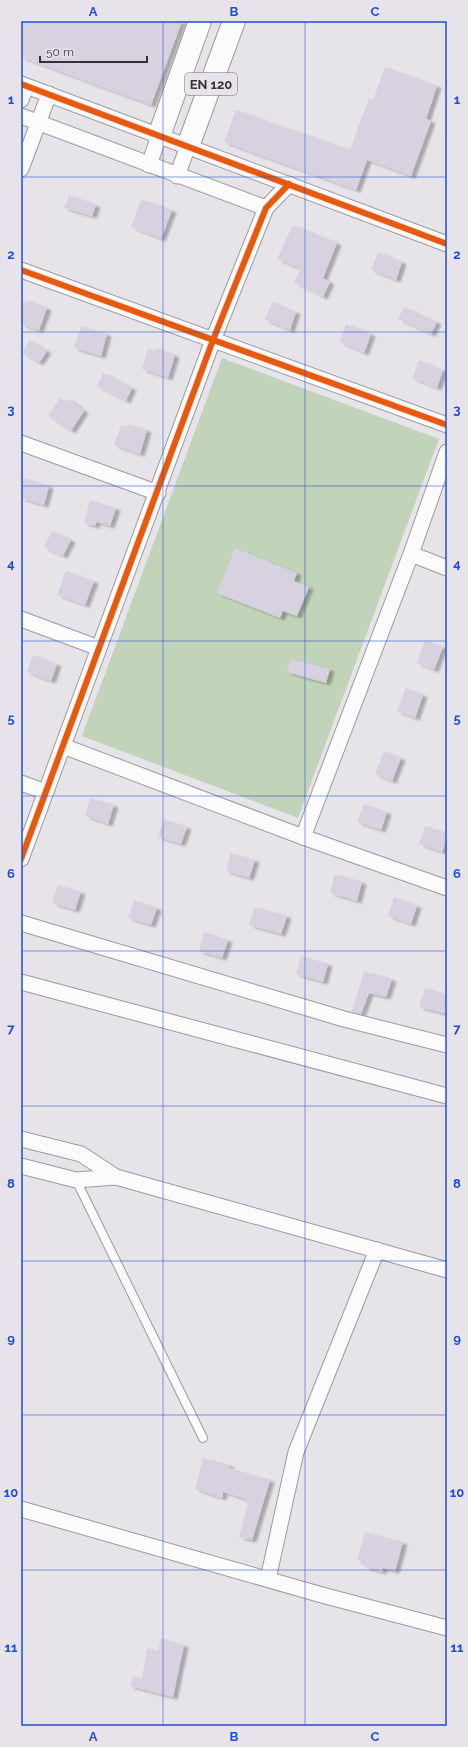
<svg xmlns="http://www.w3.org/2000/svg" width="468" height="1747" viewBox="0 0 468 1747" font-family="Raleway,sans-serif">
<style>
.green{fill:#c1d3b8}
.building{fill:#d7d1e0;filter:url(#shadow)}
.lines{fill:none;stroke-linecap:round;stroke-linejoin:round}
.lane-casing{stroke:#9c9a9d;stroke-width:10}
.street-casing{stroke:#9c9a9d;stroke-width:17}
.primary-casing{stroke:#9c9a9d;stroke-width:24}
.lane{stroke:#fbfbfc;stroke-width:8}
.street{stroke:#fbfbfc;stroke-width:15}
.primary{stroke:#fbfbfc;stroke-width:22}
.cycleway-casing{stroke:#e8e3ea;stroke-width:8}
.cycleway{stroke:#e8590c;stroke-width:6}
.grid{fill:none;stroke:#1d4ed8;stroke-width:1;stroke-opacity:0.55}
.labels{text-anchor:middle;stroke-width:3.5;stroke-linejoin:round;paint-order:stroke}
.shield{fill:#e8e3ea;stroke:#6a676b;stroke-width:1}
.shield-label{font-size:13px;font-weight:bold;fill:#343235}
.neatline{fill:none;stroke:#1d4ed8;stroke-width:1.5}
.grid-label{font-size:13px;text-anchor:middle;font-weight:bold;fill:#1d4ed8}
</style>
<defs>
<filter id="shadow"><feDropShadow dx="4.5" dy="2.5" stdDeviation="1" flood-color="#0004"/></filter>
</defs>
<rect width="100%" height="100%" fill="#e7e4e9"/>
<polygon class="green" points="222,358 439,439 298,818 82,736"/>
<g class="building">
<polygon points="21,21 182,21 151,105 21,57"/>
<polygon points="385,67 437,86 426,119 431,121 411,176 367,160 356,190 224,142 236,110 350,150 369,98 373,100"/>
<polygon points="69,195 96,205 92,216 64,208"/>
<polygon points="141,199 172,210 161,239 131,227"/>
<polygon points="293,225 337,243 323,278 330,282 323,297 294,282 301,269 277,259"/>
<polygon points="378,252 402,262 396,280 371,270"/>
<polygon points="28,300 47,308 39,330 21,324 21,301 27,303"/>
<polygon points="272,302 296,312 290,330 265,320"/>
<polygon points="404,307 437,322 431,334 398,319"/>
<polygon points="346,324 371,334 364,353 340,342"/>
<polygon points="81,326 107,334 101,356 74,348"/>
<polygon points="29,340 47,351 39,363 22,353"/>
<polygon points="156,348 175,355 168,378 142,369 148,349 155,351"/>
<polygon points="419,360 443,370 437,388 412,378"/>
<polygon points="103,373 132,388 126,401 97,386"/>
<polygon points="60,398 66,402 68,399 84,411 71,431 48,416"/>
<polygon points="128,424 147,430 140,454 114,445 121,425 127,427"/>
<polygon points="23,478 49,486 44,505 21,498 21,487"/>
<polygon points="90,500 116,508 110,526 96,522 95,526 84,523"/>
<polygon points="52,531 71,540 63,556 44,547"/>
<polygon points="235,548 297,573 294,581 309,587 297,616 283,611 280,618 217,593"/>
<polygon points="66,571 94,581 85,605 57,595"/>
<polygon points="425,640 443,647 434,670 417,663"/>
<polygon points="33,655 57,664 51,681 27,672"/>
<polygon points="291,659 330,669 326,683 287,672"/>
<polygon points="406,688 423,695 415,718 397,711"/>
<polygon points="384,751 401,758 392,781 375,774"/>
<polygon points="90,798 114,805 108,824 85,816"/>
<polygon points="364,804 387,812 381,830 357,822"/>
<polygon points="164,819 187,827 181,844 158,837"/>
<polygon points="425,826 447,833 447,839 442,852 419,844"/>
<polygon points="231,853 255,860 249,878 226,871"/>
<polygon points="335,874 362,882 357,901 330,893"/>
<polygon points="58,885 81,892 75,910 52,903"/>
<polygon points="394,897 417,906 411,924 388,916"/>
<polygon points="134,900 157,908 151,925 128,918"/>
<polygon points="255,907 287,916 281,934 249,925"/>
<polygon points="204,932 228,940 222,958 199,951"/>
<polygon points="301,956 328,964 323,982 296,974"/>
<polygon points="364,971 392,979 386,997 369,993 361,1014 352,1012"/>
<polygon points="425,988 447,995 447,1014 419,1007"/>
<polygon points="203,1458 230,1465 229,1468 270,1480 252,1540 239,1537 248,1504 245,1503 246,1499 223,1492 222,1498 195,1489"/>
<polygon points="365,1532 403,1542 395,1571 383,1568 382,1572 365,1567 366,1563 357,1560"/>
<polygon points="161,1638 184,1645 173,1697 130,1686 133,1676 142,1678 147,1648 158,1651"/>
</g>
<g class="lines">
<defs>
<polyline id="lane" points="76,1180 203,1438"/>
<g id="street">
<polyline points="21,84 447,244"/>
<polyline points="21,100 26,86"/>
<polyline points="21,116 266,208"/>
<polyline points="149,165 159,136"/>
<polyline points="21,169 49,94"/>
<polyline points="177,176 188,146"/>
<polyline points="21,270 447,425"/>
<polyline points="21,443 158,493"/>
<polyline points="411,554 447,568"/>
<polyline points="21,619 99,648"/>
<polyline points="63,746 303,837 447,888"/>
<polyline points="21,783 46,792"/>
<polyline points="303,837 411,554 447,452"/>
<polyline points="21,859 213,340 266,208 289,184"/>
<polyline points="21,923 344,1019 447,1045"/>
<polyline points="21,982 447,1096"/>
<polyline points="21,1139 81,1154 116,1177 447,1270"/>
<polyline points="21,1166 76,1180 116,1177"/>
<polyline points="21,1509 322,1595 447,1628"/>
<polyline points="268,1579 296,1452 377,1250"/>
</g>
<g id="primary">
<polyline points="159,136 200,21"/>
<polyline points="188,146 234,21"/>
</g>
</defs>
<use href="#lane" class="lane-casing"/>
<use href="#street" class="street-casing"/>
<use href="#primary" class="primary-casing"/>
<use href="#lane" class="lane"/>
<use href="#street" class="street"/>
<use href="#primary" class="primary"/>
<defs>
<g id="cycleway">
<polyline points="21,84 447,244"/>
<polyline points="21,270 447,425"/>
<polyline points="21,859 213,340 266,208 289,184"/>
</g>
</defs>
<use href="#cycleway" class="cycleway-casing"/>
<use href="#cycleway" class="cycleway"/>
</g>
<path class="grid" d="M 163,21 L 163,1726M 305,21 L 305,1726M 21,177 L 447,177M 21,332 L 447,332M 21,486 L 447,486M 21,641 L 447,641M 21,796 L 447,796M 21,951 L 447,951M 21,1106 L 447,1106M 21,1261 L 447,1261M 21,1415 L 447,1415M 21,1570 L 447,1570"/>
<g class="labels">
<rect class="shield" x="185" y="73" width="52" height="22" rx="3"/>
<g class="shield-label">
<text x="211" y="89">EN 120</text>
</g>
</g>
<rect width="468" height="1747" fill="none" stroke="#e8e3ea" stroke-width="44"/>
<path d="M40 56v6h107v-6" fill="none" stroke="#343235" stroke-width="2"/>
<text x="46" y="56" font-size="12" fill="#343235" stroke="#e8e3ea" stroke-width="3" paint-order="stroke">50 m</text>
<rect x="22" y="22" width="424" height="1703" class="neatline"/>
<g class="grid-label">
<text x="93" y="16">A</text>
<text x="234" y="16">B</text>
<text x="375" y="16">C</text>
<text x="11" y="104">1</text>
<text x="457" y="104">1</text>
<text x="11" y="259">2</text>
<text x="457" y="259">2</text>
<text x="11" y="414">3</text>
<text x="457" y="414">3</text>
<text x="11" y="568">4</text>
<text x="457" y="568">4</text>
<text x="11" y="723">5</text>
<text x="457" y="723">5</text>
<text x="11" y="878">6</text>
<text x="457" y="878">6</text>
<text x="11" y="1033">7</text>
<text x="457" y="1033">7</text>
<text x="11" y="1188">8</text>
<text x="457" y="1188">8</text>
<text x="11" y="1343">9</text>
<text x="457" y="1343">9</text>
<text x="11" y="1497">10</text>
<text x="457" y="1497">10</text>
<text x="11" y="1652">11</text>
<text x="457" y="1652">11</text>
<text x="93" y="1741">A</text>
<text x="234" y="1741">B</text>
<text x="375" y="1741">C</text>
</g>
</svg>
